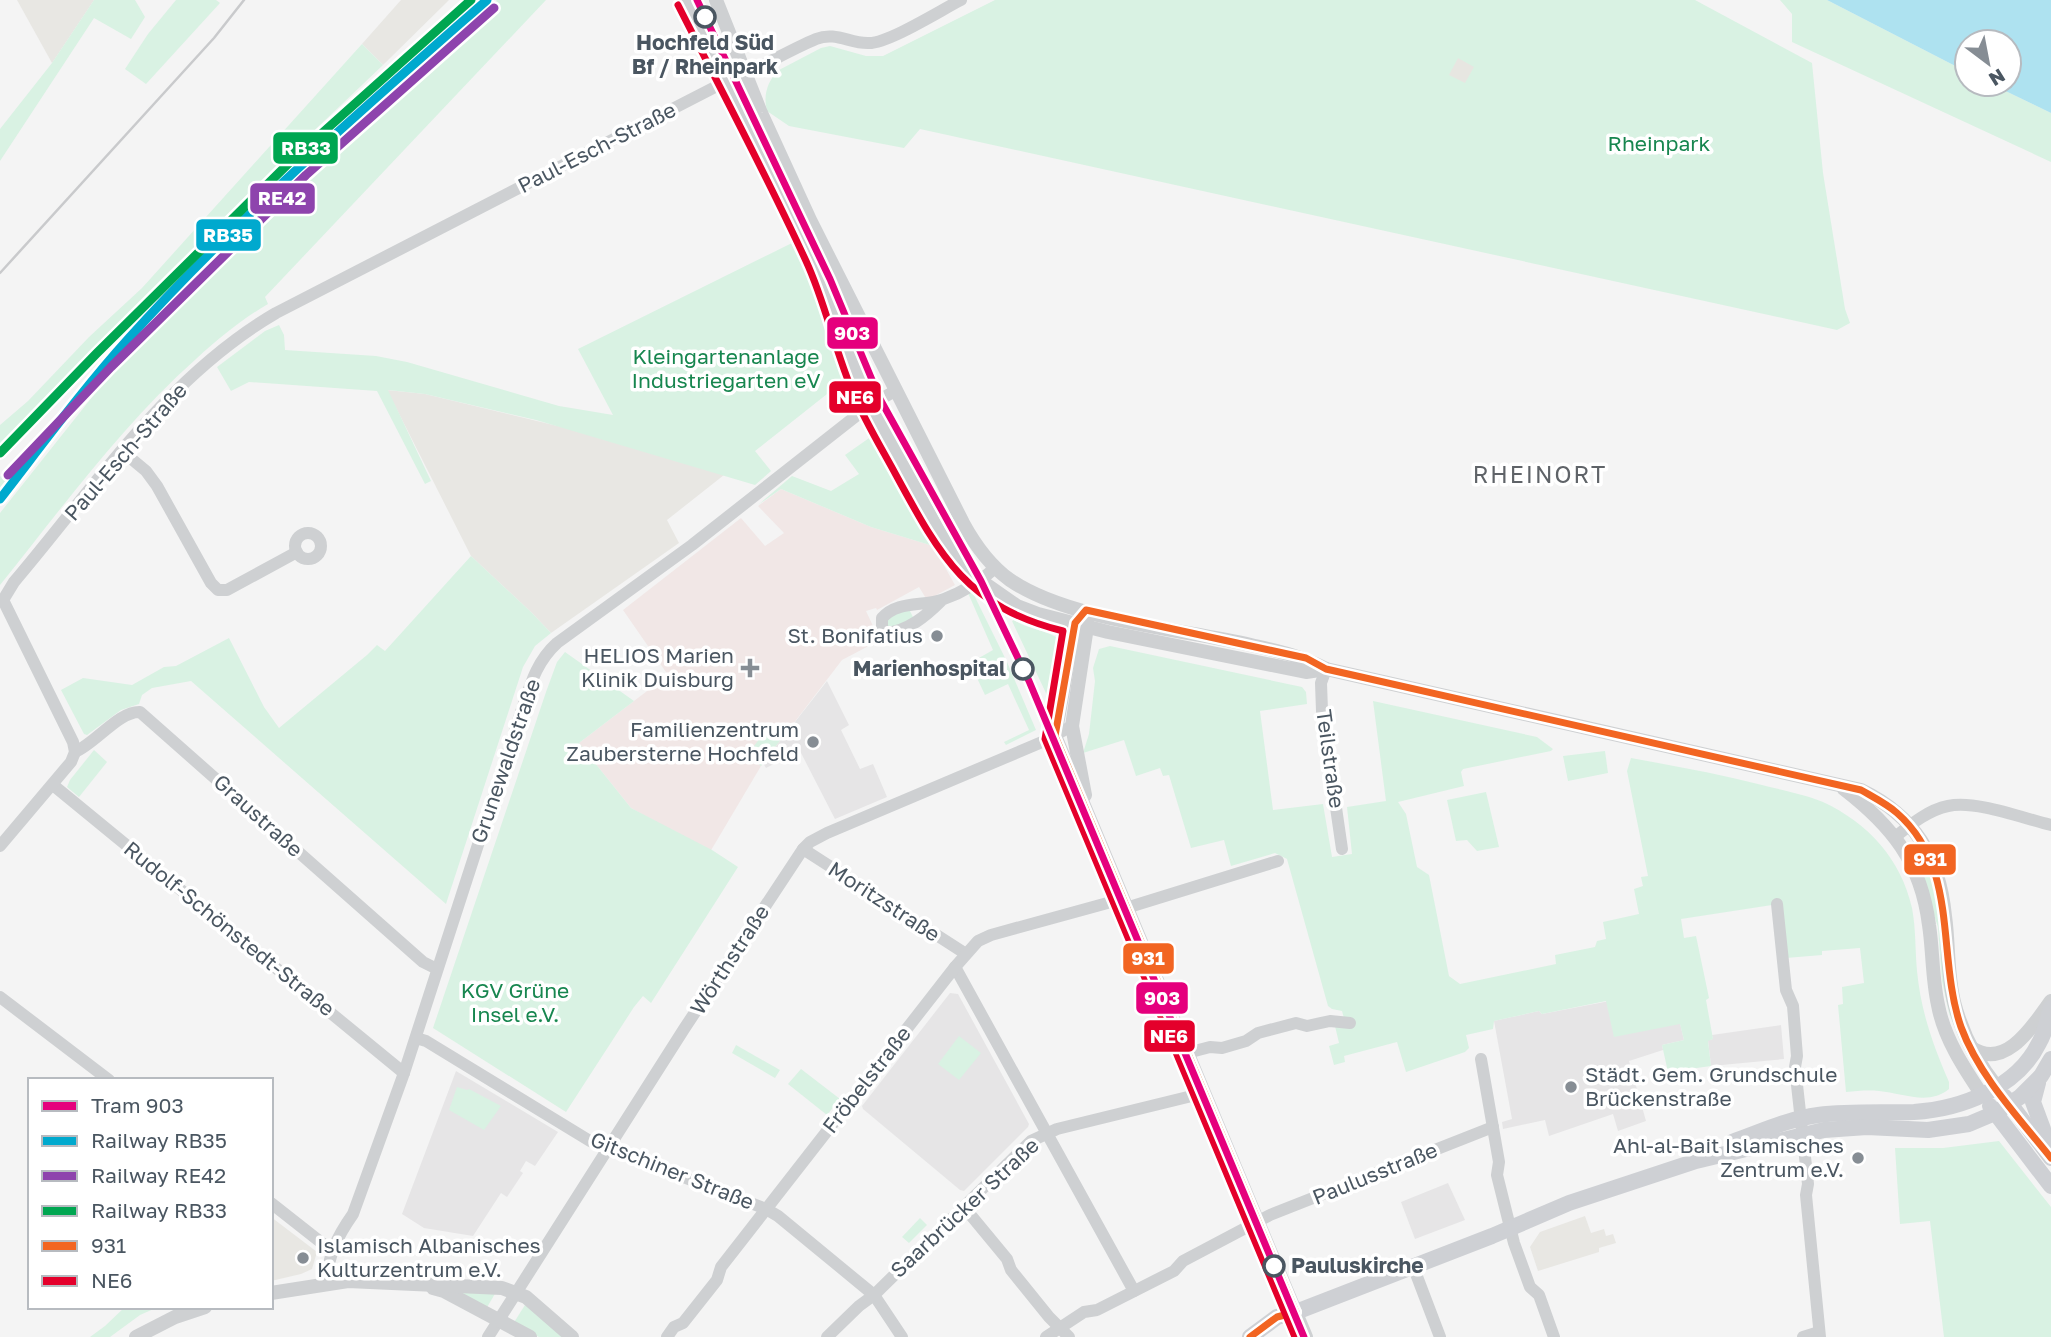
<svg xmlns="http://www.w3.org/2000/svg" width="2051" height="1337" viewBox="0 0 2051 1337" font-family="'Golos Text',sans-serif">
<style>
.commercial{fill:#e8e7e3}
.education{fill:#e6e5e6}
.medical{fill:#f1e7e6}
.green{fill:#d9f2e3}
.sand{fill:#e7e6e1}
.water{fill:#aee2f0}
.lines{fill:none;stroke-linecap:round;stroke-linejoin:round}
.minor{stroke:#ced0d2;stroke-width:12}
.tertiary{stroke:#ced0d2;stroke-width:14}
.secondary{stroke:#ced0d4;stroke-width:16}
.rail{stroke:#c9cacc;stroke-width:2.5}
.bus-1-casing{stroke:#fff;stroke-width:12}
.bus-2-casing{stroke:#fff;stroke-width:12}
.bus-1{stroke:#f26522;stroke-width:7}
.bus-2{stroke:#e4002b;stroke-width:7}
.rail-1-casing{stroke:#fff;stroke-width:14}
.rail-2-casing{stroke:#fff;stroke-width:14}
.rail-3-casing{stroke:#fff;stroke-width:14}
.rail-1{stroke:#00a9ce;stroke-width:9}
.rail-2{stroke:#8e44ad;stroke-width:9}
.rail-3{stroke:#00a651;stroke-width:9}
.tram-1-casing{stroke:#fff;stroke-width:12}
.tram-1{stroke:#e5007d;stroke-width:7}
.stop-dot{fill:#fff;stroke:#4a5661;stroke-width:3.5}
.poi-dot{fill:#868d94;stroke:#fff;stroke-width:2.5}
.labels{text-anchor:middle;stroke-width:7;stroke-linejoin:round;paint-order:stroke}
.stop-label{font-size:21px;font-weight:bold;fill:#4a5661;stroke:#fff}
.park-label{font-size:21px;fill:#17864f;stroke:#fff}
.street-label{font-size:21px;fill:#4a5661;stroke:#fff}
.poi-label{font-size:21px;fill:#4a5661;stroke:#fff;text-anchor:end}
.neighbourhood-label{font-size:23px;letter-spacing:2px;fill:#5f6368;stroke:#fff}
.line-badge{stroke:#fff;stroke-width:2.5}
.badge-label{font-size:19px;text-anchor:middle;font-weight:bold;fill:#fff}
</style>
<rect width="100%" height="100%" fill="#f4f4f4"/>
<g class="commercial">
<polygon points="17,0 94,0 52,63"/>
<polygon points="401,0 449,0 383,65 362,44"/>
<polygon points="387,390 425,394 570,429 724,475 667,520 679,543 551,633 532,613 471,556"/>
<polygon points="1585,1216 1591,1233 1604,1229 1606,1236 1613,1234 1616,1243 1599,1248 1599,1252 1538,1271 1530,1247 1540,1232"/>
<polygon points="271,1217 317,1252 312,1269 301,1274 271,1281"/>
</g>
<g class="education">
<polygon points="827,681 849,725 841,730 860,769 873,764 887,797 835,819 800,751 766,768 763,763"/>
<polygon points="1672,989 1684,1040 1662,1045 1663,1050 1629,1061 1646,1121 1618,1131 1613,1114 1549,1136 1545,1120 1503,1129 1502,1122 1512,1119 1494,1021 1539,1011 1542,1014"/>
<polygon points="950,993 958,994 1029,1124 1028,1127 964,1191 960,1190 863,1109 862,1106"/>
<polygon points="1781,1025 1784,1059 1711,1066 1708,1040 1713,1039 1712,1035"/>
<polygon points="456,1071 558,1132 535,1166 526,1161 520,1171 523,1173 507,1197 501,1193 473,1236 424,1228 402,1214"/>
<polygon points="1448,1183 1465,1220 1415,1239 1401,1202"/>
</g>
<polygon class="medical" points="781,489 871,527 933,546 955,585 927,600 919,587 877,610 876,608 866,611 873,626 877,626 882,639 842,660 761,766 710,852 631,808 579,743 668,675 623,610 741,518 765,546 784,533 758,506"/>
<g class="green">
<polygon points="94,0 135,0 145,17 131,39 94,18 0,161 0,129 52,63"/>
<polygon points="176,0 216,0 220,3 146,84 125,69 148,34"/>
<path d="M 497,0 L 546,0 L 265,297 L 268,304 C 242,319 218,339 196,359 C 121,426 62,508 0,585 L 0,513 L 143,333 L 206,267 Z"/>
<path d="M 995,0 L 1695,0 L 1812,63 L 1823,173 L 1845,309 L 1850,323 L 1837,330 L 920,129 L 904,148 L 789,126 L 767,111 C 763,96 767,81 779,70 L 821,48 L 830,46 L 866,56 L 883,56 Z"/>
<polygon points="1780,0 1827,0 1967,72 1967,84 1991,84 2051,113 2051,162 1792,42 1792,14"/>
<polygon points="362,44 383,65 256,186 0,449 0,425 28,401 89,337 142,288"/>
<polygon points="796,241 812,277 846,379 755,451 771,471 755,485 536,420 425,394 388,390 431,481 425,484 377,391 249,382 231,391 217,367 265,331 279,325 284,335 285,350 376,356 407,362 559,406 613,415 578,349"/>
<polygon points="84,388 0,492 0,477"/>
<polygon points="872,436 933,546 871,527 781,489 758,505 792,476 831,491 859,474 845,455"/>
<polygon points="471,556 532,613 551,633 535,646 523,667 446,904 191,681 152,688 142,695 139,704 121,710 87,735 84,734 61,690 83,678 132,685 164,667 176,666 229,638 264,707 279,728 367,655 377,645 385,651"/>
<polygon points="968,593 973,593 1007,662 1036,730 1006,745 1004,742 1029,730 1008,684 985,695 970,663 993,650"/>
<polygon points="909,609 914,619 900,626 888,627 886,624 889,616"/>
<path d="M 1014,620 C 1028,630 1050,630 1061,641 L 1053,708 L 1012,621 Z"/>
<path d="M 1110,646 L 1302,687 L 1306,692 L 1307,704 L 1260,711 L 1273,810 L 1323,804 L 1332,857 L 1352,854 L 1347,807 L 1386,801 L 1373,701 L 1537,737 L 1553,749 L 1551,751 L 1463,769 L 1461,772 L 1464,786 L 1398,802 L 1406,814 L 1417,867 L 1429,875 L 1449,976 L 1460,984 L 1556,964 L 1555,955 L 1595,947 L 1597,941 L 1606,939 L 1603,922 L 1639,914 L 1634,889 L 1643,886 L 1641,877 L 1648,876 L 1627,771 L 1631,758 C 1675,766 1719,774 1762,785 C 1781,790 1804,794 1823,802 C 1868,823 1901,859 1912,908 C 1916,929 1915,950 1917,971 C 1921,1012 1933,1045 1949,1082 L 1949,1089 C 1929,1106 1902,1093 1879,1091 C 1868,1090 1857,1091 1846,1092 L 1838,1005 L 1843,1004 L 1842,987 L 1864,983 L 1860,948 L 1822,951 L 1822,955 L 1786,958 L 1772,905 L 1681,919 L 1684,938 L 1696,936 L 1709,998 L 1706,1000 L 1713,1039 L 1708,1041 L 1711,1066 L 1668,1072 L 1662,1045 L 1684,1040 L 1680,1024 L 1614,1037 L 1606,1001 L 1542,1014 L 1539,1011 L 1494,1021 L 1493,1029 L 1466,1035 L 1469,1048 L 1465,1052 L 1406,1072 L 1397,1042 L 1344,1056 L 1345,1062 L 1334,1065 L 1329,1046 L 1339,1043 L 1335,1026 L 1345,1022 L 1342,1011 L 1332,1009 L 1328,1006 L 1287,859 L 1275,853 L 1231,866 L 1224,840 L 1191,848 L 1169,775 L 1163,776 L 1160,768 L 1136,776 L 1124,740 L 1083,753 L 1089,734 L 1095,681 L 1093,668 L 1099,649 Z"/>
<polygon points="565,652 634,701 579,743 631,808 712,850 738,867 651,1003 643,996 634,1007 566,1112 433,1028 546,692 557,662"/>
<polygon points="771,724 785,734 761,766 747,755"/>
<polygon points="94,750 107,762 79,797 67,787 70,780"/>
<polygon points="1605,751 1608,773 1568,781 1563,756"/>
<polygon points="1486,792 1499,847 1477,851 1467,840 1456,841 1447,800"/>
<polygon points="1924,857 1934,883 1940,926 1977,1068 1975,1069 1960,1041 1949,1013 1942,981 1938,927 1916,861"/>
<polygon points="959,1036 981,1053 959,1080 938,1064"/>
<polygon points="736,1045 780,1070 775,1078 732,1053"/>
<polygon points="801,1069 840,1099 827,1115 788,1084"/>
<polygon points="457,1087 467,1090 469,1089 501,1106 484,1130 449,1110"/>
<polygon points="1999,1141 2051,1207 2051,1337 1944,1337 1930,1221 1900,1224 1895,1148 1943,1148"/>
<polygon points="920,1218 927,1225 909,1243 902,1237"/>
<polygon points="456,1290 496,1292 486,1309"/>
<polygon points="525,1305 565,1337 539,1337 513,1324"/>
<polygon points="125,1307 158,1307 140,1315 110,1337 90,1337 105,1326"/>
</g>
<polygon class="sand" points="1458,58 1474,67 1465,83 1449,75"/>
<polygon class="water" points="1827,0 2051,0 2051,113 1991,84 2009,84 2009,42 1967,42 1967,72"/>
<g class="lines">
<g class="minor">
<polyline points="122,451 146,471 157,486 211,583 218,590 227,590 297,552"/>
<circle cx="308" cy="546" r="13"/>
<path d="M 941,601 C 926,616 908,631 886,633 L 882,627 L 882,618 C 898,600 923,607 944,599 C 963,592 980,582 995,568"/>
<polyline points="1326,669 1321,683 1322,711 1342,849"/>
<path d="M 75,752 C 96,743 119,711 140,712 L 423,962 L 437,969"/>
<polyline points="53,785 404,1073"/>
<path d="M 1895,837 C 1910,825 1928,810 1948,806 C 1976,800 2022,818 2051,825"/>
<path d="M 0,846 L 71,762 L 75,752 L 73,742 L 3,600 L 14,582 C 94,488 166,377 276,313 L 719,85 C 754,72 783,53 816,39 C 836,31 850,44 869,43 C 889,43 941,10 961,0"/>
<polyline points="803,849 966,954"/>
<polyline points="1777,904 1786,990 1793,1006 1797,1056 1795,1067 1808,1184 1806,1195 1820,1337"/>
<polyline points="1126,908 1278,861"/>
<polyline points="955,967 1134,1291"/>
<polyline points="0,997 109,1080"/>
<polyline points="416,1038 426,1041 590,1141 766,1209 778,1216 874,1295 902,1337"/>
<polyline points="1187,1053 1210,1047 1222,1048 1246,1041 1258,1033 1296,1023 1307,1026 1330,1021 1350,1023"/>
<polyline points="1481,1059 1499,1162 1497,1175 1514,1243 1530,1287 1539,1295 1554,1337"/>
<polyline points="271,1203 332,1251"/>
<polyline points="964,1207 1007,1259 1011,1270 1049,1317 1069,1337"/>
<polyline points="1413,1266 1440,1337"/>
<path d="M 329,1283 C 325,1258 339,1234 353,1214 L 404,1073 L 521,712 C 530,686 536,662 557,643 L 692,545 L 870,405 L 895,391"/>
<polyline points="488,1337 684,1029 803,849 810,842 827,833 1042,742 1072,726"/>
<polyline points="667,1337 674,1327 683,1323 717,1280 721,1267 955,967 978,941 991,935 1122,899"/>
<polyline points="827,1337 859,1306 874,1295 1031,1141 1057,1129 1204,1093"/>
<polyline points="1046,1337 1084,1312 1097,1310 1174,1271 1183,1261 1270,1215 1493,1127"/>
<polyline points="1803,1337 1819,1332"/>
</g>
<g class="tertiary">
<polyline points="687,0 766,154 817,260 857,375 870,405 939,532 952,552 974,576 1017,606 1038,614 1108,632 1306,672 1326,669"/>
<path d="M 716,0 L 761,113 L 810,220 L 963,523 C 975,545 989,565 1010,580 C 1068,620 1181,629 1251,645 C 1277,651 1302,656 1326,669 L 1861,790 C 1915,816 1939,857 1945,916 C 1949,944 1947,974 1954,1002 C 1962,1033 1977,1062 1997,1087"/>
<polyline points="1081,617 1075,623 1055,736 1306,1337"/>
<path d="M 1844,789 C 1892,826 1921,862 1929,925 C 1933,951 1932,978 1938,1005 C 1944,1038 1964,1068 1982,1095"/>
<polyline points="1085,795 1072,726 1087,627 1087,619"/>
<path d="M 1972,1048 C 2006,1071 2034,1024 2051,1001"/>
<polyline points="433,1288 444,1291 530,1337"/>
<polyline points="271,1293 348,1281 502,1288 526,1297 572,1337"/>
<polyline points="136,1337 175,1317 205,1307"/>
</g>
<g class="secondary">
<polyline points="2038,1083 2033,1102 2043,1129 2047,1152"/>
<polyline points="2005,1097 2051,1158"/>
<polyline points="1990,1106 2051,1186"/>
<path d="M 1732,1142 C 1761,1132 1787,1119 1818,1115 C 1850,1111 1882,1113 1914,1112 C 1961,1109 2017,1088 2039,1043 C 2045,1033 2048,1019 2051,1008"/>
<polyline points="1250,1337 1277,1317 1296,1312 1492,1236 1569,1203 1696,1161 1824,1130 1867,1127 1928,1130 1969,1124 1995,1113 2020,1097 2041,1076 2051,1059"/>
</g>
<polyline class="rail" points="0,273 214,38 244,0"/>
<defs>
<g id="bus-1">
<path d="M 1296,1312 L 1055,736 L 1075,623 L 1086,610 L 1306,658 L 1326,669 L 1861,790 C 1873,797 1887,804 1897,813 C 1960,868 1936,955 1961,1027 C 1979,1076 2019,1118 2051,1158"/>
<polyline points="1250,1337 1277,1317 1296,1312"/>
</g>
<path id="bus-2" d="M 678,5 C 721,90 766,174 806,261 C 826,304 835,352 854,395 C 866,423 882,449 896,475 C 940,556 967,607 1063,631 L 1045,739 L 1295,1337"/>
</defs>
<use href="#bus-1" class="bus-1-casing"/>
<use href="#bus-2" class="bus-2-casing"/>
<use href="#bus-1" class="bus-1"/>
<use href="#bus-2" class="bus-2"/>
<defs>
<path id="rail-1" d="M 0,499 C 42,445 83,389 129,338 C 239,216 364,108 487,0"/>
<polyline id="rail-2" points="8,475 111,367 306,175 494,8"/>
<polyline id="rail-3" points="0,453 97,353 292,160 471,0"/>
</defs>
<use href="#rail-1" class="rail-1-casing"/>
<use href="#rail-2" class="rail-2-casing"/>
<use href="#rail-3" class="rail-3-casing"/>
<use href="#rail-1" class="rail-1"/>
<use href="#rail-2" class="rail-2"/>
<use href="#rail-3" class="rail-3"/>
<defs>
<polyline id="tram-1" points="697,0 830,279 880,399 981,581 1029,681 1304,1337"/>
</defs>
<use href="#tram-1" class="tram-1-casing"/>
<use href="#tram-1" class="tram-1"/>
</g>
<g class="stop-dot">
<circle cx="705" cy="17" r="10"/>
<circle cx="1023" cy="669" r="10"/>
<circle cx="1274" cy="1266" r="10"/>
</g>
<g class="poi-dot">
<circle cx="937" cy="636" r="7"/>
<path d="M746.5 657.5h7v7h7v7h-7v7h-7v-7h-7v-7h7z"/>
<circle cx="813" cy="742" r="7"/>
<circle cx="1571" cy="1087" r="7"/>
<circle cx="1858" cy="1158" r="7"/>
<circle cx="303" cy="1258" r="7"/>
</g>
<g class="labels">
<g class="stop-label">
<text x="705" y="50">Hochfeld Süd<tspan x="705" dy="24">Bf / Rheinpark</tspan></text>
<text x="1006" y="676" text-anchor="end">Marienhospital</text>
<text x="1291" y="1273" text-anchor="start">Pauluskirche</text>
</g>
<g class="park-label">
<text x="1659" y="151">Rheinpark</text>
<text x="726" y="364">Kleingartenanlage<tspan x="726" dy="24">Industriegarten eV</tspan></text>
<text x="515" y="998">KGV Grüne<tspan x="515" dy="24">Insel e.V.</tspan></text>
</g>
<g class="street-label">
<text transform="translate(597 148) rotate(-27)" y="7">Paul-Esch-Straße</text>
<text transform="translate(126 452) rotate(-49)" y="7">Paul-Esch-Straße</text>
<text transform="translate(1330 759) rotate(82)" y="7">Teilstraße</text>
<text transform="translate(506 761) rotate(-71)" y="7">Grunewaldstraße</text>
<text transform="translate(258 816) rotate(42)" y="7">Graustraße</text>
<text transform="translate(884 902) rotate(33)" y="7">Moritzstraße</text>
<text transform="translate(229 929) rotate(39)" y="7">Rudolf-Schönstedt-Straße</text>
<text transform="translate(730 960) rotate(-57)" y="7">Wörthstraße</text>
<text transform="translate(867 1080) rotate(-52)" y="7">Fröbelstraße</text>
<text transform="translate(672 1171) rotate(22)" y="7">Gitschiner Straße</text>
<text transform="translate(1375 1174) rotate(-22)" y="7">Paulusstraße</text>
<text transform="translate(965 1208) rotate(-43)" y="7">Saarbrücker Straße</text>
</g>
<g class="poi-label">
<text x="923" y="643">St. Bonifatius</text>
<text x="734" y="663">HELIOS Marien<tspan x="734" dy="24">Klinik Duisburg</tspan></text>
<text x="799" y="737">Familienzentrum<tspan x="799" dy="24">Zaubersterne Hochfeld</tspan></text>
<text x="1585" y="1082" text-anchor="start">Städt. Gem. Grundschule<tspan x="1585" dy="24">Brückenstraße</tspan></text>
<text x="1844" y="1153">Ahl-al-Bait Islamisches<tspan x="1844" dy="24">Zentrum e.V.</tspan></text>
<text x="317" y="1253" text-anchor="start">Islamisch Albanisches<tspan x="317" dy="24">Kulturzentrum e.V.</tspan></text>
</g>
<g class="neighbourhood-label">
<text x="1540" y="483">RHEINORT</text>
</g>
</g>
<g class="line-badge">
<rect x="272" y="131" width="67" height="34" rx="7" fill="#00a651"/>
<rect x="249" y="182" width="67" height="33" rx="7" fill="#8e44ad"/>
<rect x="195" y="218" width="67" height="34" rx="7" fill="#00a9ce"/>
<rect x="826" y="316" width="53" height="34" rx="7" fill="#e5007d"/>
<rect x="828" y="380" width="54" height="34" rx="7" fill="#e4002b"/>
<rect x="1903" y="843" width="54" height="33" rx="7" fill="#f26522"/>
<rect x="1122" y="942" width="53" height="33" rx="7" fill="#f26522"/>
<rect x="1135" y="981" width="54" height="34" rx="7" fill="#e5007d"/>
<rect x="1143" y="1019" width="53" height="34" rx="7" fill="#e4002b"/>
</g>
<g class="badge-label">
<text x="306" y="155">RB33</text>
<text x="282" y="205">RE42</text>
<text x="228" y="242">RB35</text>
<text x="852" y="340">903</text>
<text x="855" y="404">NE6</text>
<text x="1930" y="866">931</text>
<text x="1148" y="965">931</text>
<text x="1162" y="1005">903</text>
<text x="1169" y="1043">NE6</text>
</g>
<rect x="28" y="1078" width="245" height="231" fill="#ffffff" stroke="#b7bbc0" stroke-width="2"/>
<rect x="42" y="1101" width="35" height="10" fill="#e5007d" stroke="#b7bbc0" stroke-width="2"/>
<text x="91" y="1113" font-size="21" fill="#4a5661">Tram 903</text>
<rect x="42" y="1136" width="35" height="10" fill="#00a9ce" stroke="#b7bbc0" stroke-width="2"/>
<text x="91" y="1148" font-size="21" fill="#4a5661">Railway RB35</text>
<rect x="42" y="1171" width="35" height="10" fill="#8e44ad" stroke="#b7bbc0" stroke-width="2"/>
<text x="91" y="1183" font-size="21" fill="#4a5661">Railway RE42</text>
<rect x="42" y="1206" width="35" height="10" fill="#00a651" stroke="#b7bbc0" stroke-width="2"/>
<text x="91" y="1218" font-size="21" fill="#4a5661">Railway RB33</text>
<rect x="42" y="1241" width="35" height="10" fill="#f26522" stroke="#b7bbc0" stroke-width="2"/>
<text x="91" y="1253" font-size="21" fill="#4a5661">931</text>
<rect x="42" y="1276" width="35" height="10" fill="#e4002b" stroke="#b7bbc0" stroke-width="2"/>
<text x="91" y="1288" font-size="21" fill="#4a5661">NE6</text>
<g transform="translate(1988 63) rotate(148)"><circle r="33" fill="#ffffff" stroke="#b7bbc0" stroke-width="2"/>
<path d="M0-5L12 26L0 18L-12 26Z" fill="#868d94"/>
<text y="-10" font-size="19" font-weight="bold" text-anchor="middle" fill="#4a5661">N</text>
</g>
</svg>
